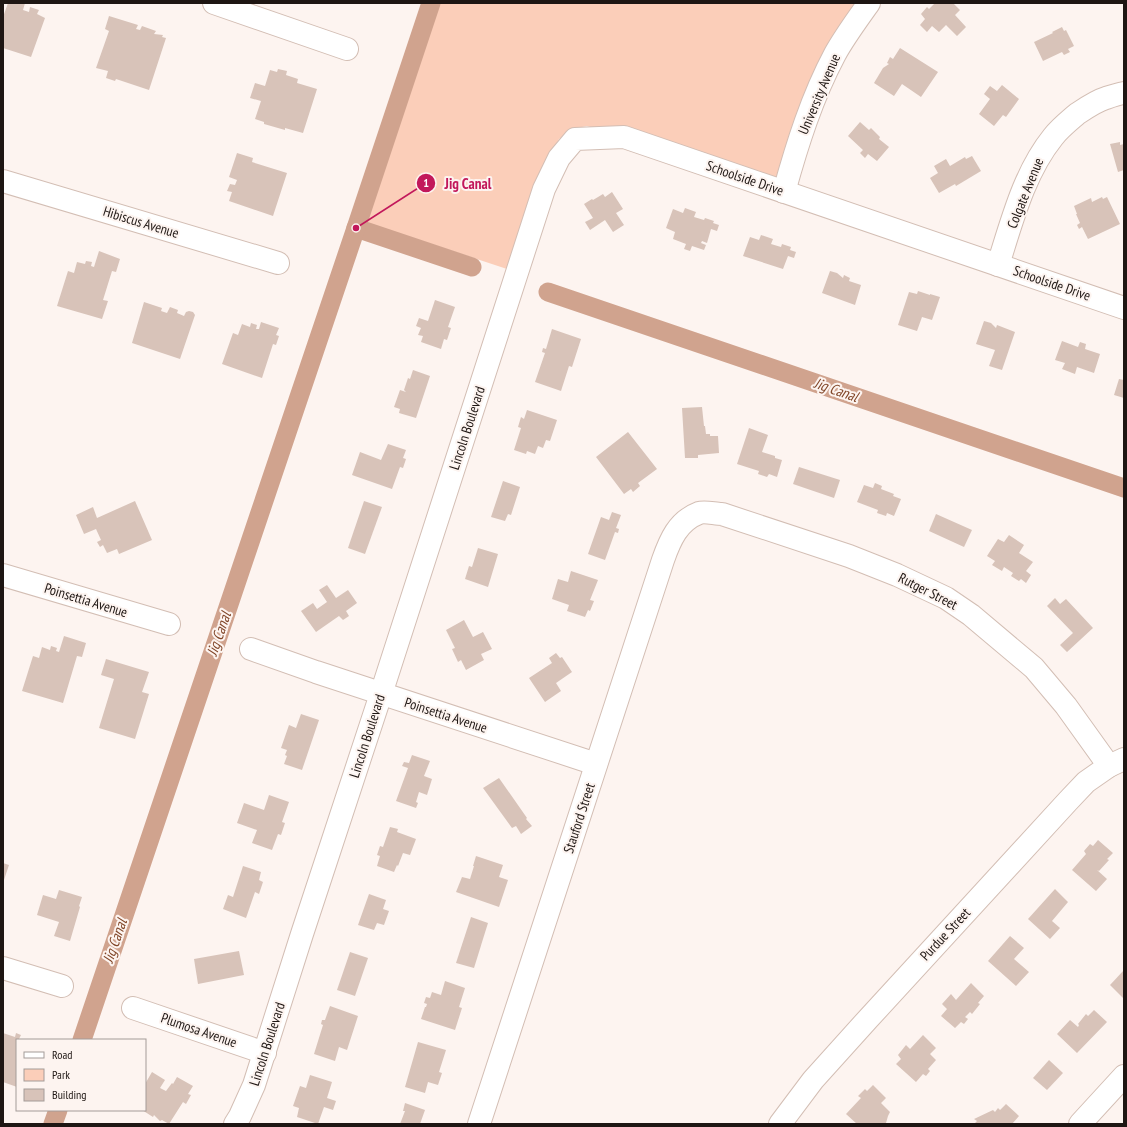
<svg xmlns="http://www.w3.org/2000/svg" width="1127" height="1127" viewBox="0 0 1127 1127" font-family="'PT Sans Narrow',sans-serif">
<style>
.green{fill:#fbceb9}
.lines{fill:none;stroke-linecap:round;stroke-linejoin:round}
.canal{stroke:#d0a38e;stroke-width:19}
.building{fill:#d8c3b9}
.minor-casing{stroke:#d3beb4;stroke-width:24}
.minor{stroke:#fff;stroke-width:22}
.labels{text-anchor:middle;stroke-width:4;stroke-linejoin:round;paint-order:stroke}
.street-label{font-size:14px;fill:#1e1613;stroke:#fdf4f0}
.water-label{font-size:15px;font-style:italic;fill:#804527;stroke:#fdf4f0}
.leader{fill:none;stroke:#c2185b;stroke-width:1.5}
.callout-dot{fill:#c2185b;stroke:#fdf4f0;stroke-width:1.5}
.mark-label{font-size:12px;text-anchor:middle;font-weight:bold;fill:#fff}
.callout-label{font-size:15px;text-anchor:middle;font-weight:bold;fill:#c2185b;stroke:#fdf4f0;stroke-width:4;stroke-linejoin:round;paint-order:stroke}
</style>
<rect width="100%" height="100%" fill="#fdf4f0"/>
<polygon class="green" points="427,3 861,3 777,180 587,126 577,128 559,139 547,160 510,270 353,218"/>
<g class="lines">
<g class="canal">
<polyline points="431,3 356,228 472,267"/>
<polyline points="548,292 1124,488"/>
<polyline points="82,1040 356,228"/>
<polyline points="53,1124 58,1110"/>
</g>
</g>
<g class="building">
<polygon points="8,3 25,3 23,10 29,12 30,7 39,10 37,14 45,18 31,57 3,48 3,17"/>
<polygon points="935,3 953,3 960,10 955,15 966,27 957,36 946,25 939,32 932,26 927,32 920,25 925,19 921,14 927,7 929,9"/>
<polygon points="109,16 138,25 136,29 140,30 142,26 156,31 154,34 163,35 162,37 166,38 149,90 116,79 115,81 106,78 108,71 96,68 109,31 105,29"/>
<polygon points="1062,27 1064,31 1066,30 1074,46 1068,49 1070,52 1064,55 1062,52 1043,61 1034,42 1053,33 1052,32"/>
<polygon points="900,48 938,72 921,97 902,84 894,96 874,83 883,68 889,64 887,63 890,57 893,59"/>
<polygon points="278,69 287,71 286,75 298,79 297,83 317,89 303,133 285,128 285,130 264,124 264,122 255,119 261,101 250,98 255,83 265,86 270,70 277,72"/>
<polygon points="1002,85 1019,99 1006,117 1003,115 994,126 979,114 990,99 984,94 990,86 997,91"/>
<polygon points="860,122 869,130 871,128 880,137 879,139 889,147 877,161 868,154 865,158 860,153 863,150 848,136"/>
<polygon points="1120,142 1120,145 1124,144 1124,170 1118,172 1110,144"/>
<polygon points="237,153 253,158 252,162 287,173 273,216 229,201 232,192 227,191 230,184 235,185 237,180 229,177"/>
<polygon points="972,156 981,171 956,186 955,184 939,193 930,178 938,173 934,166 946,159 950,166 965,157 966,159"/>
<polygon points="612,192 623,209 616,213 624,225 613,232 605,220 590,230 585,222 593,218 584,204 592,199 593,200 603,194 605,197"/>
<polygon points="1102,197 1103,199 1107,197 1120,224 1088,239 1082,227 1079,229 1077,225 1080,223 1076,214 1077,214 1074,206 1091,198 1092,202"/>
<polygon points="685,208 696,212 694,217 704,220 705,218 714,221 713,223 719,225 717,231 711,229 707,243 702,241 701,243 706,245 704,250 692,246 690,251 684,249 686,244 673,239 675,232 666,228 673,209 683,213"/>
<polygon points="761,235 773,239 771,244 781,247 782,244 791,247 790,250 796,252 794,258 788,256 783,269 743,256 750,237 759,240"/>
<polygon points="99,251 120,259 116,272 112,271 103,300 108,301 102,319 57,306 68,271 74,273 77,262 85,264 86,261 92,262 91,266 94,267"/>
<polygon points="830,271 837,273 843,278 844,275 850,278 849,281 861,285 855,305 822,293"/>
<polygon points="918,291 930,295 930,294 940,297 932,320 922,317 917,331 898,325 909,292 917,294"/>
<polygon points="435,300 455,307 448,327 451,328 447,340 444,339 441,349 421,342 423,336 418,335 421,328 416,326 419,318 428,321"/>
<polygon points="144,302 162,308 161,311 167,313 170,307 178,310 177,313 184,316 186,312 189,311 193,312 195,315 180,359 132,343"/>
<polygon points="984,321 991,323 996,328 997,325 1015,332 1002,370 989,366 995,350 976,344"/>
<polygon points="261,322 279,328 276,335 279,336 276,345 273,344 262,378 222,364 233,333 238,335 242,324 250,327 251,323 257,325 256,329 259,329"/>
<polygon points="552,329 581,339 572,367 569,366 561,391 535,382 545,353 542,352 543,348 546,349"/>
<polygon points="1062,341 1078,347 1080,342 1086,344 1085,349 1100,354 1094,373 1077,367 1075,374 1062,369 1065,363 1055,360"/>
<polygon points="413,370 430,376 416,418 399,413 400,409 394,407 400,390 406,392 404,390 408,378 410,379"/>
<polygon points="1119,379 1124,380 1124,398 1114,395"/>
<polygon points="702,407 704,426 705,426 706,434 710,434 710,436 718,436 719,453 698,455 698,458 685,458 682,408"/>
<polygon points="527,410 557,420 550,441 546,440 543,448 538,446 535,454 527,451 526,454 514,450 521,428 518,427 521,417 524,419"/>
<polygon points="749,428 768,435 762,452 775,456 775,458 782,460 777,477 769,474 767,477 758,474 759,471 737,464"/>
<polygon points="628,432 657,469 638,483 640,486 633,492 631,489 624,494 596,457"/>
<polygon points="388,444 406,450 403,458 406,459 403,468 400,467 392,489 352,475 360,452 381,460"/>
<polygon points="799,467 840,480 834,498 793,484"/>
<polygon points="503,481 520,487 511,515 508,514 505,521 491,517"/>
<polygon points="875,483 882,486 881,489 894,494 893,496 901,499 894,516 887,513 886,516 877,513 878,510 857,502 864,485 873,488"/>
<polygon points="135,501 152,540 119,554 117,549 107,553 103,545 100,547 97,542 101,540 96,529 84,534 76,515 93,507 97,518"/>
<polygon points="364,501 382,507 365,554 348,548"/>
<polygon points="612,512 621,515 616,528 619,529 618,533 615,532 605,560 588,554 601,517 609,520"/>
<polygon points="936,514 972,530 964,547 929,531"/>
<polygon points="1009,535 1024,545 1019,553 1033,562 1026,571 1031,575 1026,583 1021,579 1019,581 1011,576 1013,573 1004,567 1002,571 992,565 995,561 987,556 998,539 1004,542"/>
<polygon points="478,548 498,554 488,587 465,579 469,566 472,567"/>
<polygon points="571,571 598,580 590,600 594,601 590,611 588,610 585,617 567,611 569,605 552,599 558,579 568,582"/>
<polygon points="327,585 336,598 348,590 357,603 346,611 349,616 343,620 339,616 316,632 301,611 313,603 317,609 327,602 319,590"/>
<polygon points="1055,598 1060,604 1066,599 1093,628 1067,652 1060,645 1073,633 1047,606"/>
<polygon points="464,620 473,637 483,632 492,649 481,654 484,660 466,670 461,660 458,662 452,649 455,648 446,630"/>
<polygon points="64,636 86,643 82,657 77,656 63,703 22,691 33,656 39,658 42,647 50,650 51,646 57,648 56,651 59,652"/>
<polygon points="556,653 560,658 562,657 572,672 556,683 561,691 545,702 529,678 552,663 549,658"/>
<polygon points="106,659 149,672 142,692 149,694 135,739 99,728 114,679 101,675"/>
<polygon points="301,714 319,720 302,770 284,764 287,756 285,755 287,750 281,748 289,725 296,728"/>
<polygon points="412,755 430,761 424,776 432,779 427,795 419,792 416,802 418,803 416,808 396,801 408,768 402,766 404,762 409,763"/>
<polygon points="499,778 527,818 526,819 532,826 521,834 516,826 512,828 483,788"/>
<polygon points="269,795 289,802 282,822 285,823 281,835 278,834 272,850 252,843 257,830 237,823 244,803 264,810"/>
<polygon points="390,827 398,829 397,832 416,839 410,855 403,853 398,866 397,865 394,872 377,866 380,856 377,855 380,846 383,847"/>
<polygon points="1098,840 1113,853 1107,859 1109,860 1099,871 1097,870 1107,879 1096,891 1072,870 1086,854 1084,851 1090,844 1093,846"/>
<polygon points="476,856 503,865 499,877 508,880 499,907 456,892 462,877 470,879 474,866 473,866"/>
<polygon points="3,863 9,865 3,883"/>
<polygon points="243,866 261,872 259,880 263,882 259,894 255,892 246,918 223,909 228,895 233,897"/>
<polygon points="1055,889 1068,902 1052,921 1060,928 1050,939 1028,919"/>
<polygon points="59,890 82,897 79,906 80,907 70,941 54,936 59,922 37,915 43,895 56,899"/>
<polygon points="369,894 386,900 383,909 389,911 384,925 377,923 374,930 358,925"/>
<polygon points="471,917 488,923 474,968 456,963"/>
<polygon points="1010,936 1024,948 1014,959 1029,972 1016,986 988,961"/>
<polygon points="239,951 244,975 198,984 194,959"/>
<polygon points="350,952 368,958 355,996 337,990"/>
<polygon points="1124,970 1124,999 1110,985"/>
<polygon points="445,981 465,988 459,1007 462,1008 455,1030 421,1019 425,1007 426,1007 427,1004 424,1003 426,997 430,998 432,992 441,995"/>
<polygon points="971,983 984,996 978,1003 980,1004 972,1014 970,1012 965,1017 968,1019 964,1024 961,1022 955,1028 941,1016 947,1009 942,1004 951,994 956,1000"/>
<polygon points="330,1006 358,1016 347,1050 339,1047 335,1061 314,1054 323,1025 321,1024 322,1020 325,1020"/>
<polygon points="1094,1010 1107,1022 1077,1053 1057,1034 1070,1020 1078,1027 1079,1025 1078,1024 1086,1014 1088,1016"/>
<polygon points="3,1033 15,1037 16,1033 21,1035 19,1039 23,1040 17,1040 17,1087 3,1082"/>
<polygon points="923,1035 936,1048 930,1054 936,1060 928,1069 930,1071 926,1076 923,1074 916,1082 896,1064 901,1059 898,1055 906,1045 910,1049"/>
<polygon points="418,1042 446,1050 439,1072 442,1073 438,1085 428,1082 425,1093 405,1087"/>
<polygon points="1049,1060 1063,1073 1047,1090 1033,1078"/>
<polygon points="152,1072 165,1080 160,1088 166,1091 172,1083 173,1084 177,1077 193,1086 188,1094 191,1095 186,1104 183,1102 169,1124 162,1120 160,1121 154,1115 153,1117 142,1110 145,1110 145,1084"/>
<polygon points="310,1075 332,1082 327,1098 336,1101 333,1110 324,1107 318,1124 297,1117 299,1108 293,1106 300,1086 306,1088"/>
<polygon points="873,1085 886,1098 881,1103 890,1112 888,1116 886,1123 888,1124 857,1124 846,1114 861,1098 858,1096 865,1089 867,1091"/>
<polygon points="405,1103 425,1110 420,1124 400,1124 405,1111 403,1111"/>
<polygon points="1006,1104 1019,1116 1012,1124 974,1124 977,1121 974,1119 993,1110 995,1112 998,1108 1000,1110"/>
</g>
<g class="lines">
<defs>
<g id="minor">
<polyline points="214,3 347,49"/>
<polyline points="3,181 278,263"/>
<path d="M 784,192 C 797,145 812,97 835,54 C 845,36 857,20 869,3"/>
<path d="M 998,265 C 1012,221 1024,173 1053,137 C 1060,128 1069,121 1077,114 C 1086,108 1096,101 1106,98 C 1112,96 1118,94 1124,93"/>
<polyline points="3,575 169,624"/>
<polyline points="251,649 316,672 596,764"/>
<polyline points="3,968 62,986"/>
<polyline points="133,1008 265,1053"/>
<polyline points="235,1124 240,1116 254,1085 302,934 381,694 544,189 559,158 575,139 624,137 1124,308"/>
<path d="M 479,1124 L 663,560 C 670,540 678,521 699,513 C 705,511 715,514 722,514 L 849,556 L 897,575 L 946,598 L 971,615 L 1034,668 L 1066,706 L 1109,766"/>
<polyline points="780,1124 813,1080 868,1019 1068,801 1086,782 1109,766 1124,759"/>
<polyline points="1080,1124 1124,1076"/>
</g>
</defs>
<use href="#minor" class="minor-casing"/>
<use href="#minor" class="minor"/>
</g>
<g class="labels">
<g class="street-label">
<text transform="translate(819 94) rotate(-67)" y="5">University Avenue</text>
<text transform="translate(745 178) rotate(19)" y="5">Schoolside Drive</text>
<text transform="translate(1025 193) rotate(-68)" y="5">Colgate Avenue</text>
<text transform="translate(141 222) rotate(17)" y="5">Hibiscus Avenue</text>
<text transform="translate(1052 283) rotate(19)" y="5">Schoolside Drive</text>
<text transform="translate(467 428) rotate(-72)" y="5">Lincoln Boulevard</text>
<text transform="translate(928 591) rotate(27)" y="5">Rutger Street</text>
<text transform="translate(86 600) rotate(17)" y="5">Poinsettia Avenue</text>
<text transform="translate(446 715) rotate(18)" y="5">Poinsettia Avenue</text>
<text transform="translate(367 736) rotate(-72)" y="5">Lincoln Boulevard</text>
<text transform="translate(579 818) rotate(-72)" y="5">Stauford Street</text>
<text transform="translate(945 934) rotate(-47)" y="5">Purdue Street</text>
<text transform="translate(199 1030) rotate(19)" y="5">Plumosa Avenue</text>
<text transform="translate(267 1044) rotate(-72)" y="5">Lincoln Boulevard</text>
</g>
<g class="water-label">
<text transform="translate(836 390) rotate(19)" y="5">Jig Canal</text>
<text transform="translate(219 634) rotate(-71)" y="5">Jig Canal</text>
<text transform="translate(115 941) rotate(-71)" y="5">Jig Canal</text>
</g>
</g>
<path class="leader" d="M356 228L426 183"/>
<g class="callout-dot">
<circle cx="356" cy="228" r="4"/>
<circle cx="426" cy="183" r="10"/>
</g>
<g class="mark-label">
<text x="426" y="187">1</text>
</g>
<g class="callout-label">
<text x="468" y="189">Jig Canal</text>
</g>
<rect width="1127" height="1127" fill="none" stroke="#1e1613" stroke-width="8"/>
<rect x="16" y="1039" width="130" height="72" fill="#fdf4f0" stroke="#a49b98"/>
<rect x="24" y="1052" width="20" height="6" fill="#ffffff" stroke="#a49b98"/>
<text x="52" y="1059" font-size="12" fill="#1e1613">Road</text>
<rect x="24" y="1069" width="20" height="12" fill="#fbceb9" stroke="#a49b98"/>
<text x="52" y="1079" font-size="12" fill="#1e1613">Park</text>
<rect x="24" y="1089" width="20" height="12" fill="#d8c3b9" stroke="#a49b98"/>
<text x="52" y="1099" font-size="12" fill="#1e1613">Building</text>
</svg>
